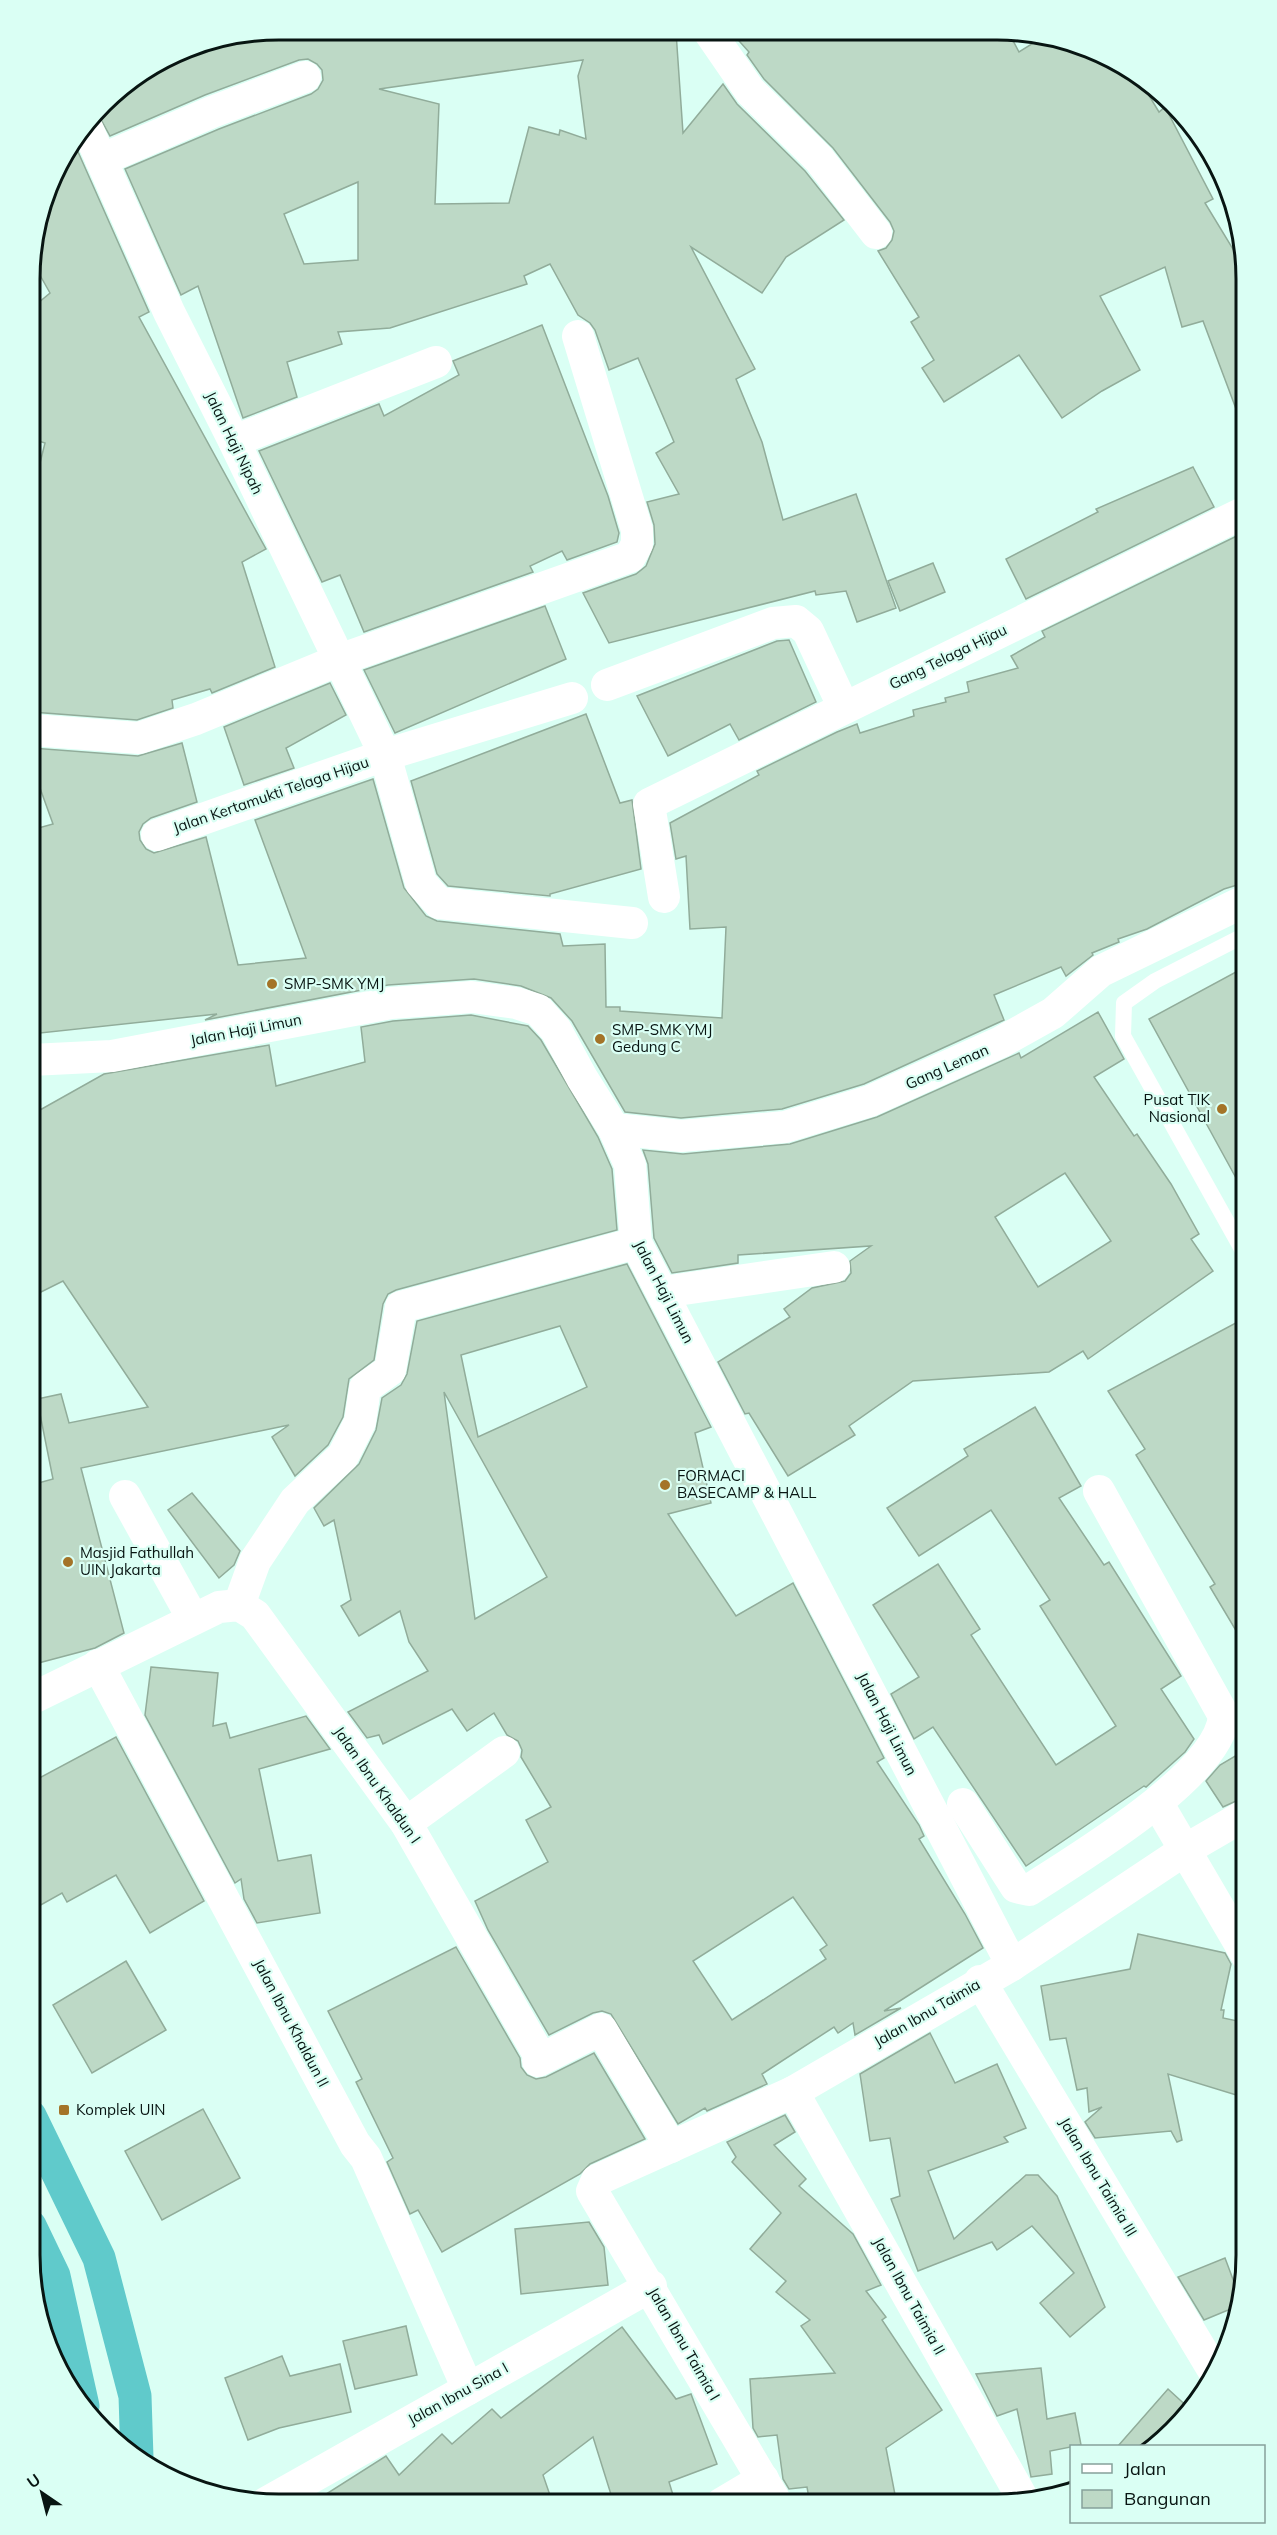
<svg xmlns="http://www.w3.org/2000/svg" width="1277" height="2535" viewBox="0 0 1277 2535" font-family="Mulish,sans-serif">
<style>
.building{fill:#bdd9c6;stroke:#91ac9a;stroke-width:1.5;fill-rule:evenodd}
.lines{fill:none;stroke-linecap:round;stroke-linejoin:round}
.service{stroke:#fff;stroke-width:16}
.minor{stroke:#fff;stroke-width:32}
.trunk{stroke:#60cacb;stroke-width:33}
.poi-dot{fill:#a47428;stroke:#dafff4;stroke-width:2}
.labels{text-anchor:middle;stroke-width:4.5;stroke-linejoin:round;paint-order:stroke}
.street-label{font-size:15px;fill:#081512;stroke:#dafff4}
.poi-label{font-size:15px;fill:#081512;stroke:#dafff4;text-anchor:start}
.rim{fill:none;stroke:#081512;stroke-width:3}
</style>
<rect width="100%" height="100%" fill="#dafff4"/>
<g class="building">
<path d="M 280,30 L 676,32 L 683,133 L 723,84 L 737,104 L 805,171 L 844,220 L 786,257 L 762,293 L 691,247 L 755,369 L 736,379 L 762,442 L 783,520 L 856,494 L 896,608 L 857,622 L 846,591 L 816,595 L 815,591 L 609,643 L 583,593 L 636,574 L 646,566 L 655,544 L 654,525 L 647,502 L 679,494 L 656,453 L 674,442 L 638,358 L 609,370 L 595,330 L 590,323 L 578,315 L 550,264 L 524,276 L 527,284 L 390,328 L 338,332 L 342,344 L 287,362 L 297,397 L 243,418 L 198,286 L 181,295 L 125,169 L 219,129 L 311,94 L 318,89 L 323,80 L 322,70 L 317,64 L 308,59 L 299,60 L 205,95 L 110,136 L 98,114 L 113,95 L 185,49 ZM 583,60 L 578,76 L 586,139 L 560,130 L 559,135 L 529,127 L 509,203 L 435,204 L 439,104 L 379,89 ZM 358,182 L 358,260 L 304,264 L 284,214 Z"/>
<polygon points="732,33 1010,35 1019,52 1046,35 1108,56 1136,74 1159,112 1165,107 1213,199 1205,203 1239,259 1247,280 1247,429 1244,430 1203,321 1182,327 1165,267 1100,296 1140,370 1102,391 1062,418 1019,355 944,402 922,368 934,360 911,322 919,317 878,251 886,248 892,240 894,231 890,222 833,148 764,79 747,55 749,52"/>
<polygon points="75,145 149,312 139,317 266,549 242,562 275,667 212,693 210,689 172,700 173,708 137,720 32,712 32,514 40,480 36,479 45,443 32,439 32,308 50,293 32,261 32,247 56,170"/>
<polygon points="542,325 608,496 619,533 617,542 567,560 562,551 530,566 533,572 364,632 340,575 322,582 259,451 379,404 384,416 459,375 453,361"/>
<polygon points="1193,467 1214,507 1026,599 1006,559 1098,512 1096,509"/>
<polygon points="1247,531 1247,882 1224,889 1147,929 1118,939 1119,942 1092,953 1093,955 1066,976 1061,967 994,995 1004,1020 864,1084 782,1109 681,1118 625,1112 572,1021 551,998 521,986 474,979 388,985 205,1020 217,1014 31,1034 31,830 53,824 32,766 32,748 138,756 182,743 197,802 151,818 143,824 139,832 140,840 146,849 154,853 206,837 238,965 306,958 255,820 373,779 404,888 426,916 437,921 560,934 563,946 605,944 606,1007 620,1007 620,1011 722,1018 726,927 690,929 686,856 676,859 670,823 759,775 757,771 837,732 857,724 860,733 914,716 913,710 946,702 945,698 969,692 967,682 1018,668 1011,656 1045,637 1042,631"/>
<polygon points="933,563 945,592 900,611 888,581"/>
<polygon points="545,606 566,659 395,733 364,670"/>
<polygon points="789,640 816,702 739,740 730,724 668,756 637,696 777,641"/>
<polygon points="330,683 346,715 286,748 294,768 244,785 224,727"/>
<polygon points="586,714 620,803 632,800 641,869 550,894 550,896 448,886 437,874 411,781"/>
<polygon points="1247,966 1247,1198 1149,1019"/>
<path d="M 1098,1012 L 1124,1059 L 1094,1077 L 1134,1136 L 1137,1134 L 1171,1184 L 1199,1234 L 1191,1239 L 1213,1271 L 1088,1359 L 1083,1351 L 1049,1372 L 913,1381 L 849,1426 L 855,1435 L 788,1476 L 749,1413 L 745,1414 L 718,1362 L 790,1317 L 784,1309 L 812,1288 L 845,1281 L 851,1273 L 850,1261 L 871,1246 L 738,1255 L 738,1263 L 672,1273 L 654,1238 L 648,1164 L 643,1150 L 683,1154 L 790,1144 L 877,1117 L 1019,1053 L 1021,1058 ZM 1065,1173 L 1111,1241 L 1038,1287 L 995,1217 Z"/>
<polygon points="471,1015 528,1026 541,1040 598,1137 612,1169 617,1230 396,1290 388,1294 383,1304 374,1360 349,1379 343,1417 328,1445 295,1476 272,1437 289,1425 81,1468 124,1633 95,1648 31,1665 31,1485 53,1479 37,1399 61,1394 69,1423 148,1407 63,1281 31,1297 31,1115 104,1074 269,1045 276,1086 365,1062 361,1027 393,1021"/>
<path d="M 627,1264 L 711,1427 L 695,1433 L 711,1503 L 668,1514 L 736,1616 L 793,1583 L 884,1758 L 877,1762 L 919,1825 L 924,1836 L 919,1839 L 965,1914 L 983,1948 L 884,2011 L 901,2008 L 855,2035 L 853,2023 L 838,2033 L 834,2027 L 762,2074 L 767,2084 L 707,2111 L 705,2108 L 678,2124 L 611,2014 L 602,2011 L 593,2013 L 549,2035 L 488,1930 L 475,1901 L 548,1862 L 526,1820 L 551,1807 L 521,1757 L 522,1750 L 518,1741 L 507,1735 L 494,1713 L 467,1731 L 452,1709 L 383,1744 L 379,1735 L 367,1738 L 348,1712 L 428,1671 L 409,1642 L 400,1611 L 359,1636 L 341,1606 L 351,1600 L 334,1520 L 324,1526 L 314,1508 L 359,1464 L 376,1430 L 382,1398 L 401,1385 L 407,1374 L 417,1321 ZM 560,1326 L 587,1387 L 478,1437 L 461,1355 ZM 444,1392 L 547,1577 L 475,1619 ZM 793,1897 L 827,1945 L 820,1950 L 826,1959 L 732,2020 L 693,1961 Z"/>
<polygon points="1247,1317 1247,1649 1210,1587 1215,1584 1136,1455 1145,1449 1108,1391"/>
<polygon points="1035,1407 1081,1486 1059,1498 1104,1565 1109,1562 1178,1671 1181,1676 1161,1689 1194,1739 1185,1752 1146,1787 1144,1786 1026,1866 933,1727 914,1739 891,1694 919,1677 873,1605 938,1564 980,1629 971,1635 1056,1765 1116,1726 1040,1606 1050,1600 991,1510 919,1556 887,1508 968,1456 964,1449"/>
<polygon points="192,1493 240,1551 234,1565 219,1578 168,1510"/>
<polygon points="151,1667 218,1673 213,1726 226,1723 230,1738 306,1716 330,1749 259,1769 278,1861 311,1855 320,1913 257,1923 244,1899 241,1879 235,1883 145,1715"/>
<polygon points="116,1737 204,1901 150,1933 116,1875 67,1902 62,1893 30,1911 30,1783"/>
<polygon points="1247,1749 1247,1796 1223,1807 1206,1781 1220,1765"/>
<polygon points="1138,1934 1225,1953 1231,1964 1221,2010 1224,2010 1223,2018 1247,2023 1246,2098 1168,2074 1182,2140 1177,2142 1171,2131 1095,2138 1085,2122 1102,2107 1089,2112 1087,2088 1077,2090 1066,2038 1050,2040 1041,1986 1130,1969"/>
<polygon points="456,1947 520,2058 521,2067 527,2075 536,2079 546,2077 594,2053 645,2139 590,2164 580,2174 442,2252 418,2210 410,2214 387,2162 393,2158 356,2082 362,2079 328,2011"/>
<polygon points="126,1961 166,2030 92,2073 53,2005"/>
<polygon points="930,2033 955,2083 997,2064 1026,2128 1004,2137 1008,2142 928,2171 954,2239 1026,2175 1038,2175 1057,2196 1105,2307 1070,2337 1040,2303 1074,2273 1032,2226 997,2250 992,2242 918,2271 891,2199 900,2196 890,2138 870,2141 860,2074"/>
<polygon points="203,2109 240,2178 162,2220 125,2151"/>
<polygon points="785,2115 795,2132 774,2145 806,2179 799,2186 853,2234 881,2285 866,2291 886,2317 882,2320 942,2410 886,2448 897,2505 810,2504 807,2487 789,2489 783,2479 777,2435 758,2437 753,2428 750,2379 835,2373 801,2326 810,2320 776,2292 786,2281 750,2249 781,2213 732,2162 736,2157 727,2142"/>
<polygon points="589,2222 604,2247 608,2285 521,2294 515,2229"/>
<polygon points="1225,2258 1240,2298 1238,2306 1204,2320 1178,2277"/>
<polygon points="406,2326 417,2375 355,2389 343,2341"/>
<polygon points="622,2327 676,2399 691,2394 717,2464 669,2482 673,2495 646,2504 614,2504 593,2437 543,2475 553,2504 312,2503 386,2456 399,2475 442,2434 452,2444 492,2409 501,2418"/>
<polygon points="282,2356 290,2376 340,2364 351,2412 279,2428 248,2440 225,2378"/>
<polygon points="1041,2368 1047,2419 1075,2413 1081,2445 1050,2451 1052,2474 1031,2477 1017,2409 997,2416 976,2374"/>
<polygon points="1168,2389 1192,2411 1154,2446 1118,2446"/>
</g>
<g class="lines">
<polyline class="service" points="1247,1258 1123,1036 1124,1003 1155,981 1247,934"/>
<g class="minor">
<polyline points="710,33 750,91 819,159 876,233"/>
<polyline points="87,128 169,312 234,441 385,755 421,883 439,903 632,923"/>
<polyline points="101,160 212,112 305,77"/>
<polyline points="234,441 436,362"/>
<polyline points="607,685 773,623 796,621 808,631 844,708"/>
<polyline points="32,730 139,738 196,719 339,660 630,557 637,544 637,530 578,336"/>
<polyline points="157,835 385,755 572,698"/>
<polyline points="664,897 649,804 1247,511"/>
<polyline points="31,1060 112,1056 391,1003 472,997 516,1003 538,1010 556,1030 582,1078 614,1129 630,1165 636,1243 1012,1965"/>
<polyline points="614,1129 681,1136 785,1127 870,1101 1001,1042 1053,1013 1101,971 1247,900"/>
<polyline points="663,1292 834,1267"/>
<polyline points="125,1496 193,1619"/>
<polyline points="239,1605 255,1561 295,1501 343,1456 360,1422 365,1388 390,1370 401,1307 636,1243"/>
<polyline points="98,1665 355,2144 366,2158 468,2389"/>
<polyline points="31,1699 219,1607 239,1605 255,1615 406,1823 539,2055 538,2061 601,2029 671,2147"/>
<path d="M 963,1804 L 1016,1887 L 1029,1890 C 1078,1858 1219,1775 1224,1716 L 1099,1491"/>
<polyline points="1158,1804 1247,1956"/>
<polyline points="406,1823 504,1752"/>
<polyline points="980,1981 1215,2373"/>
<polyline points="793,2092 1024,2501"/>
<polyline points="266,2503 651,2286"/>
<polyline points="721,2504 763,2479"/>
<polyline points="777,2504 592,2191 597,2180 793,2092 1012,1965 1185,1850 1247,1814"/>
</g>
<g class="trunk">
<polyline points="30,2116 99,2258 135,2396 137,2458"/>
<polyline points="30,2226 54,2276 83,2406"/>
</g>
</g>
<g class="poi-dot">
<circle cx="272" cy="984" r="6"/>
<circle cx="600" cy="1039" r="6"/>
<circle cx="1222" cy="1109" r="6"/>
<circle cx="665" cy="1485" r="6"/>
<circle cx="68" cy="1562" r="6"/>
<rect x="58" y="2104" width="12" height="12" rx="3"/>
</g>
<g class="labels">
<g class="street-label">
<text transform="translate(234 443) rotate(64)" y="5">Jalan Haji Nipah</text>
<text transform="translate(948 657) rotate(-26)" y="5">Gang Telaga Hijau</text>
<text transform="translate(271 795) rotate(-19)" y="5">Jalan Kertamukti Telaga Hijau</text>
<text transform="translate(246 1030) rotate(-11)" y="5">Jalan Haji Limun</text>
<text transform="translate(947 1067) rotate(-24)" y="5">Gang Leman</text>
<text transform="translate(664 1292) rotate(63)" y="5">Jalan Haji Limun</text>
<text transform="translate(887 1724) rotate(63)" y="5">Jalan Haji Limun</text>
<text transform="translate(377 1785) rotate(55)" y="5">Jalan Ibnu Khaldun I</text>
<text transform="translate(927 2013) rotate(-30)" y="5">Jalan Ibnu Taimia</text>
<text transform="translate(291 2023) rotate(62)" y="5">Jalan Ibnu Khaldun II</text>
<text transform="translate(1098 2177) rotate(59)" y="5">Jalan Ibnu Taimia III</text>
<text transform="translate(909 2296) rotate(61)" y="5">Jalan Ibnu Taimia II</text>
<text transform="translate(684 2344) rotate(60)" y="5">Jalan Ibnu Taimia I</text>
<text transform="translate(458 2394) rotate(-29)" y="5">Jalan Ibnu Sina I</text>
</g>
<g class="poi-label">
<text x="284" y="989">SMP-SMK YMJ</text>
<text x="612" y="1035">SMP-SMK YMJ<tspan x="612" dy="17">Gedung C</tspan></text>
<text x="1210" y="1105" text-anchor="end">Pusat TIK<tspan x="1210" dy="17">Nasional</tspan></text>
<text x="677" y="1481">FORMACI<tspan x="677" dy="17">BASECAMP &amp; HALL</tspan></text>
<text x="80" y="1558">Masjid Fathullah<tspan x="80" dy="17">UIN Jakarta</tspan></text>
<text x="76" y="2115">Komplek UIN</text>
</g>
</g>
<path d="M0 0H1277V2535H0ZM279 40H997A239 239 0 0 1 1236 279V2255A239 239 0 0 1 997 2494H279A239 239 0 0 1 40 2255V279A239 239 0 0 1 279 40Z" fill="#dafff4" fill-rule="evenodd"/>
<path class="rim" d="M279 40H997A239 239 0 0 1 1236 279V2255A239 239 0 0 1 997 2494H279A239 239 0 0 1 40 2255V279A239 239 0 0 1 279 40Z"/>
<rect x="1070" y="2445" width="195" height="78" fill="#dafff4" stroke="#86a19a" stroke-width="1.5"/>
<rect x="1082" y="2464" width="30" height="9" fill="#ffffff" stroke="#86a19a" stroke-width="1.5"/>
<text x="1124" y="2475" font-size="18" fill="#081512">Jalan</text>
<rect x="1082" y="2490" width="30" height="18" fill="#bdd9c6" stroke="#86a19a" stroke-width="1.5"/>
<text x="1124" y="2505" font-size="18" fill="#081512">Bangunan</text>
<g transform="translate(42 2493) rotate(325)" stroke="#dafff4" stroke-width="4.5" paint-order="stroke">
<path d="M0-4.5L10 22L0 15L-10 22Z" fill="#081512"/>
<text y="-9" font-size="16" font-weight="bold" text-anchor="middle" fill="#081512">U</text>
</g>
</svg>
